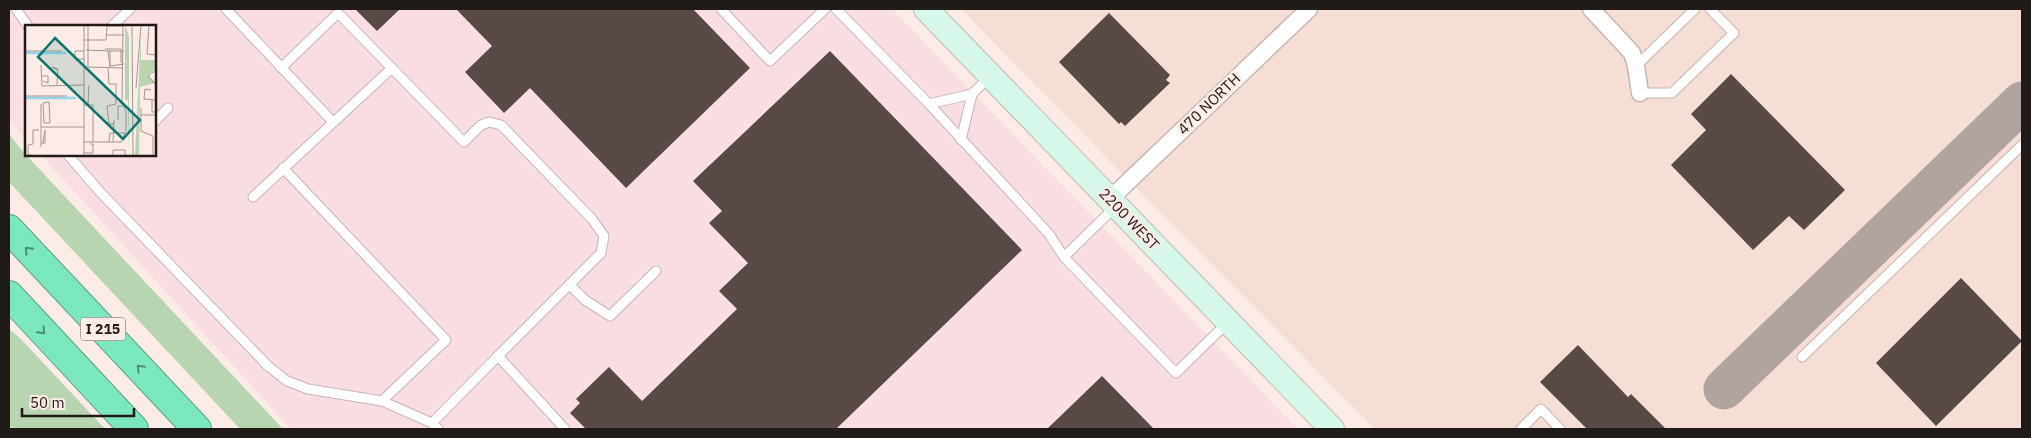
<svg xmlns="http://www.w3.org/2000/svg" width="2031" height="438" viewBox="0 0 2031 438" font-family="'IBM Plex Sans',sans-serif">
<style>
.industrial{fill:#f9dee3}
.built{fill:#f5ded5}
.green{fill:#b9d4b1}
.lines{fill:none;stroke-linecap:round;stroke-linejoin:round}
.taxiway{stroke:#b0a4a0;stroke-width:41}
.building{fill:#574a47}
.lane-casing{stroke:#c6b7b2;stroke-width:11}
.street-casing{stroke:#c6b7b2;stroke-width:19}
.secondary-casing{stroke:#c6b7b2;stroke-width:26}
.highway-casing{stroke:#5ca085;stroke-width:30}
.lane{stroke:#fff;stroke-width:9}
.street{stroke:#fff;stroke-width:16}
.secondary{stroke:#d8f8ec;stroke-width:24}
.highway{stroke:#7ce8c0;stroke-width:28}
.oneway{stroke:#538b74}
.labels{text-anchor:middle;stroke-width:5;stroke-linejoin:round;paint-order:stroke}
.shield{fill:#fbece7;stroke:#625956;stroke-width:1}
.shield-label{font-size:14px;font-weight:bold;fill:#201a18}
.street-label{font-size:15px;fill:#201a18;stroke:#fbece7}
.inset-river{fill:none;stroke:#92d8ef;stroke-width:2.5}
.inset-road{fill:none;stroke:#a39894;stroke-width:1}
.view{fill:#0f766e;fill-opacity:0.15;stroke:#0f766e;stroke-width:2.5}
.inset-edge{fill:none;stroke:#201a18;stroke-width:2.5}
</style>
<rect width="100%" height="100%" fill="#fbece7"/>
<polygon class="industrial" points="9,9 892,9 1298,429 291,429 41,155 155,155 155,26 26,26 26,139 9,120"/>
<polygon class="built" points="961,9 2022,9 2022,429 1375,429 1034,84"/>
<g class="green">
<polygon points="9,134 26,155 283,429 240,429 9,182"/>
<polygon points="9,329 20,338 105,429 13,429 9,425"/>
</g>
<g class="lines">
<polyline class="taxiway" points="1724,389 2022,102"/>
</g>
<g class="building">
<polygon points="355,9 400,9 377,31"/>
<polygon points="456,9 693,9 750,68 626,188 530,88 504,113 465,72 492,46"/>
<polygon points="1109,13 1170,75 1166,80 1170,83 1125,126 1121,122 1119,124 1059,62"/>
<polygon points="830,51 1022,250 836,429 586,429 570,413 580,403 576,399 609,367 642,401 737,309 719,291 748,263 709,223 722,211 693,181"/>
<polygon points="1731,74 1845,190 1804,230 1789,216 1753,250 1671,165 1706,130 1691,114"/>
<polygon points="1961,278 2022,341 1936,426 1876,363"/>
<polygon points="1578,345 1628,397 1631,394 1666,429 1587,429 1540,382"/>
<polygon points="1102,376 1154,429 1047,429"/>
</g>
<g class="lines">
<defs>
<g id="lane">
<polyline points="16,9 28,26"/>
<polyline points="226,9 333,122"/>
<polyline points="721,9 770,61 825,9"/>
<polyline points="836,9 929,104 1049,234 1064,257"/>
<polyline points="112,26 130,9"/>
<polyline points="1636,66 1695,9"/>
<polyline points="281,68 338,13 464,142 481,125 489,122 501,125 592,219 604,236 601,253 498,356 565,429"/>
<polyline points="1640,93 1672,93 1734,33 1710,9"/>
<polyline points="972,94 990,77"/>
<polyline points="929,104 972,94 961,140"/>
<polyline points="155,121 168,108"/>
<polyline points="68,155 100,192 268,366 287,381 308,389 382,401 432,423 438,429"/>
<polyline points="283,168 446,340 382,401"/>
<polyline points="253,197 392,68"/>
<polyline points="1116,206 1064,257 1176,373 1228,322"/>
<polyline points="570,285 585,300 610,316 656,271"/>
<polyline points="1802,357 2022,145"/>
<polyline points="432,423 498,356"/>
<polyline points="1521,429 1541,409 1560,429"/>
</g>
<g id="street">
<polyline points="1591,9 1632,53 1636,66 1640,93"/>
<polyline points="1110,199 1309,9"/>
</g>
<polyline id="secondary" points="926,9 1332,429"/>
<g id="highway">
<polyline points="9,229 197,429"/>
<polyline points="9,295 134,429"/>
</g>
</defs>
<use href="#lane" class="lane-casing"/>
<use href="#street" class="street-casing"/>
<use href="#secondary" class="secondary-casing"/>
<use href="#highway" class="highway-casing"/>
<use href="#lane" class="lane"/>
<use href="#street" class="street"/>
<use href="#secondary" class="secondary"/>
<use href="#highway" class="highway"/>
</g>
<defs><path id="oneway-chevron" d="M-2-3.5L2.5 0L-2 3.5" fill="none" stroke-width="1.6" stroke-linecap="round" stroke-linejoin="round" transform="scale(1.25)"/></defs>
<g class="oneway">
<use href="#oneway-chevron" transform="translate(28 250) rotate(-133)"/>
<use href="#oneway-chevron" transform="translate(42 331) rotate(47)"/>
<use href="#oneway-chevron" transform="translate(140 368) rotate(-133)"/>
</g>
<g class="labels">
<rect class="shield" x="80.5" y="317.5" width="45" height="23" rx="4"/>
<g class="shield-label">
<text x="103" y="334">I 215</text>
</g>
<g class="street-label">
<text transform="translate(1209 104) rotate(-44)" y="5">470 NORTH</text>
<text transform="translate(1129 219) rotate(46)" y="5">2200 WEST</text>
</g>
</g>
<g transform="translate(25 25)">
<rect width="131" height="131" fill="#fbece7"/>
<path d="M 100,0 L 104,11 L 104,131 L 103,75 L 100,75 ZM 116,7 L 116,35 L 131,35 L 131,43 L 123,50 L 130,58 L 115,62 L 114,131 L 110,131 Z" fill="#b9d4b1"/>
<path class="inset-river" d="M 0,28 L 41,28M 0,73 L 51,73"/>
<path class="inset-road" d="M 59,0 L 59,131M 107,0 L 108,131M 124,0 L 122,29 L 132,30M 82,10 L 99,10M 59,15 L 81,15 L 82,1 L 98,1M 80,24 L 96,24 L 96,38M 61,25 L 85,26M 0,26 L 37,26M 83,26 L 85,42M 59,34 L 50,34 L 50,26 L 59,26M 99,39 L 85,41 L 85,26 L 99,26M 16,40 L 17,61 L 59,60M 61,42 L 98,43M 63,42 L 63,0M 83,43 L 84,59 L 91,59 L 91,79 L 82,81 L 84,99 L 89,99M 132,44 L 123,51 L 132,61M 17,51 L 23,51 L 23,58 L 18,56M 32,60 L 33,44 L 27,42 L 32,45M 111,63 L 116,0M 126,65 L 120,64 L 119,74 L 132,75M 0,71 L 42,71M 127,75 L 127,87 L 132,87M 24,77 L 25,98 L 19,98 L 18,78 ZM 59,80 L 68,80 L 68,117M 63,80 L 64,60M 116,83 L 116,106 L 128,111M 116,90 L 132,90M 93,95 L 93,81 L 98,81M 16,102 L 59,102M 128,111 L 128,131M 59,117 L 96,117 L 101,106 L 101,86 L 97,78 L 98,0M 84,117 L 85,108 L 100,108M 88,117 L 89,95M 16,118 L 20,118 L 20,105 L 18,118M 16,122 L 16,79M 59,128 L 68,128 L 68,119 L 65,119M 7,130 L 3,130 L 3,120 L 8,119 L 8,105 L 14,105M 88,131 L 88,125 L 100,125 L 100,131"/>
<path class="view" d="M 30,13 L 115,95 L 98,114 L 13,32 Z"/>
<rect width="131" height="131" class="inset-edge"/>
</g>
<rect width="2031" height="438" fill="none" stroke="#201a18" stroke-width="20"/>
<path d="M22 408v8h112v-8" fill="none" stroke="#201a18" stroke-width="2.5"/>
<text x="30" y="408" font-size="15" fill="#201a18" stroke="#fbece7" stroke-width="4" paint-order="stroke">50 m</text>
</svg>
